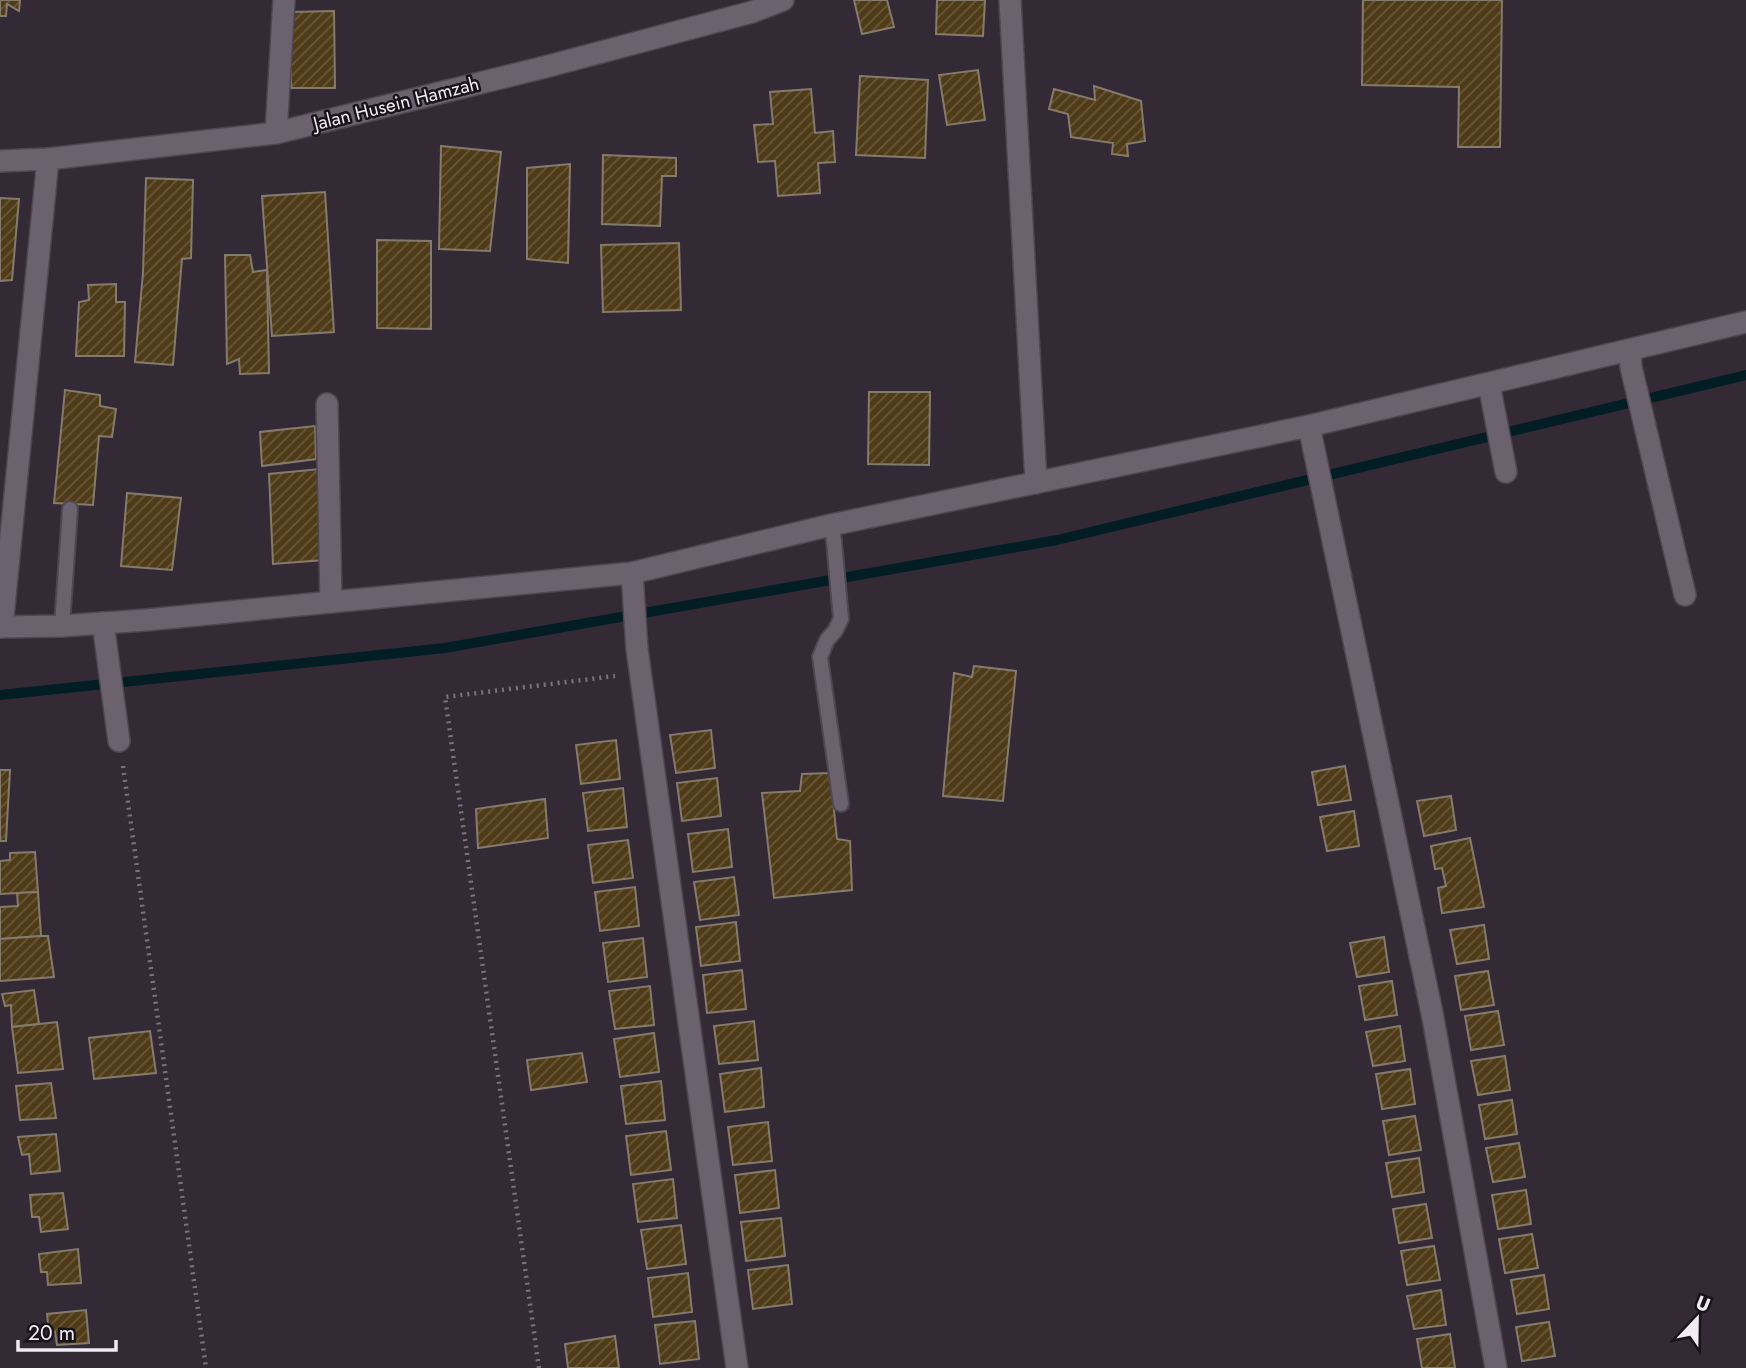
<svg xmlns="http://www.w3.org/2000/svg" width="1746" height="1368" viewBox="0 0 1746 1368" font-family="Jost,sans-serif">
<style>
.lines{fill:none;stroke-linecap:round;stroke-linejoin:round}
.stream{stroke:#031d25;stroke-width:10}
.building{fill:url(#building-hatch);stroke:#857b6d;stroke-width:2}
.lane-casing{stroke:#4e4650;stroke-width:18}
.street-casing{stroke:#4e4650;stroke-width:24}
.secondary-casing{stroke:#4e4650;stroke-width:24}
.path{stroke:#7a737c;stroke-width:4.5;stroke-dasharray:2 5;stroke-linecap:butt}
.lane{stroke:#6c626f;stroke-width:14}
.street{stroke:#6c626f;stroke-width:21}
.secondary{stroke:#6c626f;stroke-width:21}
.labels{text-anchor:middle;stroke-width:5;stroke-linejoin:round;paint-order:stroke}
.street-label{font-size:19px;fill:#f1ecf3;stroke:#181419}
</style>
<defs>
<pattern id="building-hatch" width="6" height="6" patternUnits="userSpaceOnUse" patternTransform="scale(1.75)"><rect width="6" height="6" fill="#4f3b17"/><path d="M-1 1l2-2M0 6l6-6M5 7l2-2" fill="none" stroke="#695839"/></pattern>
</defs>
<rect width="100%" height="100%" fill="#332a35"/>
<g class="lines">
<polyline class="stream" points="0,695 445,648 1057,540 1746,375"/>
</g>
<g class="building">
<polygon points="0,0 20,0 19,11 7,4 6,16 0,16"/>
<polygon points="854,0 887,0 894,27 862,34"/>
<polygon points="937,0 985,0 983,36 936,34"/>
<polygon points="1363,0 1502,0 1500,147 1458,147 1459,87 1362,85"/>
<polygon points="334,11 335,88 291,88 290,12"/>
<polygon points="978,70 985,120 947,125 939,75"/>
<polygon points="860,76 928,80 925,158 856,155"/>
<polygon points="1094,86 1141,101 1145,141 1127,144 1128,156 1112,154 1113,143 1071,137 1068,114 1049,109 1054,89 1095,100"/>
<polygon points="811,89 815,133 833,131 835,162 818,163 820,193 778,196 775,161 758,162 754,125 773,124 770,92"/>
<polygon points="441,146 501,152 490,251 439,249"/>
<polygon points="603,155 676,158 676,176 662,176 660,226 602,224"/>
<polygon points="570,164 568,263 527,259 527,168"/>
<polygon points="146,178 193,180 191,258 182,259 173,365 135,362 143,273"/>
<polygon points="325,192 334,332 272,336 262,196"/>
<polygon points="0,198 19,199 12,280 0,281"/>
<polygon points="377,240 431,241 431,329 377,328"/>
<polygon points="679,243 681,310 603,312 601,245"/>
<polygon points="225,255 250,255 253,272 267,270 269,373 240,374 239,359 227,364"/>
<polygon points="116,284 116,302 125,302 124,356 76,356 79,302 89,300 88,285"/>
<polygon points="65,390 100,395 100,406 116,409 112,437 99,436 93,505 54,503"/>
<polygon points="869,392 930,392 929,465 868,464"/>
<polygon points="315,426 316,459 262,466 260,432"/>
<polygon points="320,469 324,560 273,564 269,474"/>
<polygon points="127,493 181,498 172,570 121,566"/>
<polygon points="974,666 1016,671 1003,801 943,796 954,673 972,677"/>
<polygon points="711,730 715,768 676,773 670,735"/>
<polygon points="616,740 620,779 581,784 576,745"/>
<polygon points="1345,766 1351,800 1318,805 1312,772"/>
<polygon points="0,770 10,770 6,841 0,841"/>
<polygon points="830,773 837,839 850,841 852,890 774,898 762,793 800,791 802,774"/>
<polygon points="717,778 721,816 682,821 677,783"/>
<polygon points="623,788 627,827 588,831 583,793"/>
<polygon points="1451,796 1456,830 1424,836 1417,801"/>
<polygon points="545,799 548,838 478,848 476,809"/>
<polygon points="1354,811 1359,846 1327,851 1320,817"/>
<polygon points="728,829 732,867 693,872 688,834"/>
<polygon points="1470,838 1484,907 1442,913 1438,888 1446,886 1442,868 1435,869 1431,846"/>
<polygon points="628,840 633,878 593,883 588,845"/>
<polygon points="35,852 38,892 0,894 0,861 10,860 10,853"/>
<polygon points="734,877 739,915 700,920 694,882"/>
<polygon points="635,887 639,926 600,931 595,892"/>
<polygon points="38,892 41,936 0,939 0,907 18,906 17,893"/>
<polygon points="736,922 740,961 701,966 696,927"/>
<polygon points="1484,925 1489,959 1457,964 1450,930"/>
<polygon points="41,936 48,936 54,977 0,981 0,939"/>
<polygon points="1384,937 1389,972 1357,977 1350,943"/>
<polygon points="643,938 647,977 608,982 603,943"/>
<polygon points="742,970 746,1009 707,1013 703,975"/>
<polygon points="1488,971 1494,1005 1461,1010 1455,976"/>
<polygon points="1392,981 1397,1015 1365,1020 1359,986"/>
<polygon points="650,986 654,1025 615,1029 609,991"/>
<polygon points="34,990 39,1024 12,1027 11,1005 5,1006 2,994"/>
<polygon points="1498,1011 1504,1045 1471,1050 1465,1016"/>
<polygon points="754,1021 758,1060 719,1064 714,1026"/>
<polygon points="57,1022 63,1069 18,1073 12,1027"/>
<polygon points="1400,1026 1405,1061 1373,1066 1366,1032"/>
<polygon points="150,1031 156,1073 94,1079 89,1038"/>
<polygon points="654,1033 659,1072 620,1077 614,1039"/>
<polygon points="582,1053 587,1082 531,1090 527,1060"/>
<polygon points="1505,1056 1510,1090 1478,1095 1471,1061"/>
<polygon points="761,1068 764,1107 725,1112 720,1074"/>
<polygon points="1410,1069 1415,1104 1382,1109 1376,1074"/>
<polygon points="661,1081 665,1120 626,1124 621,1086"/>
<polygon points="51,1083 56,1118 20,1120 16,1086"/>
<polygon points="1512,1100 1517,1134 1485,1139 1479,1105"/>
<polygon points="1415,1116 1421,1150 1389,1155 1383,1121"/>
<polygon points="768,1122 772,1161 733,1165 728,1127"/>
<polygon points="666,1131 671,1170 631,1175 626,1136"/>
<polygon points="56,1134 60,1171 31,1174 29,1154 22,1155 18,1137"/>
<polygon points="1519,1143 1525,1177 1493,1182 1486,1148"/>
<polygon points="1419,1158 1424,1192 1392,1197 1386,1163"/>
<polygon points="775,1170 779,1208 740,1213 735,1175"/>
<polygon points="673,1179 677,1218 638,1222 633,1184"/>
<polygon points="1526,1190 1531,1224 1498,1229 1492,1195"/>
<polygon points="63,1193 68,1229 41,1232 39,1217 32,1217 30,1195"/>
<polygon points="1426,1204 1432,1238 1399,1243 1393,1209"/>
<polygon points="781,1218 785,1256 746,1261 741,1222"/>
<polygon points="681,1225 686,1264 647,1269 641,1230"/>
<polygon points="1532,1234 1538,1268 1505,1273 1499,1239"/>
<polygon points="1434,1246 1440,1280 1407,1285 1401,1251"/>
<polygon points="78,1249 81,1283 48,1285 47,1272 41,1272 39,1254"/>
<polygon points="788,1265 792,1304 753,1309 748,1270"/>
<polygon points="688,1273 692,1312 653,1317 648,1278"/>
<polygon points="1544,1275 1549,1309 1517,1314 1511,1280"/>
<polygon points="1441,1290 1446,1325 1414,1329 1407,1296"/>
<polygon points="86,1310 89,1343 57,1345 55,1332 49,1333 47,1314"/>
<polygon points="695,1321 699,1359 660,1364 655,1325"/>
<polygon points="1549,1322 1555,1356 1522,1361 1516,1327"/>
<polygon points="1450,1334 1455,1368 1422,1368 1417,1339"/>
<polygon points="615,1336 619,1368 568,1368 565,1344"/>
</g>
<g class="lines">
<defs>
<g id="lane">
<polyline points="831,525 834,541 841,619 835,631 827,640 820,657 841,804"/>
<polyline points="62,626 70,509"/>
</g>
<g id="street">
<polyline points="1010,0 1036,483"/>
<polyline points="276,133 284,0"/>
<polyline points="1630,351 1631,367 1685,595"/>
<polyline points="1489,384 1506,472"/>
<polyline points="327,404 331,602"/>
<polyline points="1309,426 1433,1018 1496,1368"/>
<polyline points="632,573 637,649 737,1368"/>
<polyline points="103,623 119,741"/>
<polyline points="0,627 62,626 146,620 632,573 831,525 1309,426 1746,322"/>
<polyline points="2,627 48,159"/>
</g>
<polyline id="secondary" points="0,161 48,159 276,133 545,67 752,12 783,0"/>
</defs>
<use href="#lane" class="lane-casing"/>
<use href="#street" class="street-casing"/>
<use href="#secondary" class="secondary-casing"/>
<g class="path">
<polyline points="123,766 206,1368"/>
<polyline points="539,1368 445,697 615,676"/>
</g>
<use href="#lane" class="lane"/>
<use href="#street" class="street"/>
<use href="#secondary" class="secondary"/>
</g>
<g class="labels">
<g class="street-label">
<text transform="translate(396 103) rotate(-14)" y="7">Jalan Husein Hamzah</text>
</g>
</g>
<g transform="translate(1697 1319) rotate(22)" stroke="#181419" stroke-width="5" paint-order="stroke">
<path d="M0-5L12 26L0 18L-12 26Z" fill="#f1ecf3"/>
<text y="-10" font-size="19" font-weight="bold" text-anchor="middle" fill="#f1ecf3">U</text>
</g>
<path d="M18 1340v10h98v-10" fill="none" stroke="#f1ecf3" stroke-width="3.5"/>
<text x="28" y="1340" font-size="21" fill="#f1ecf3" stroke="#181419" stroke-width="5" paint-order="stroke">20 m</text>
</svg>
